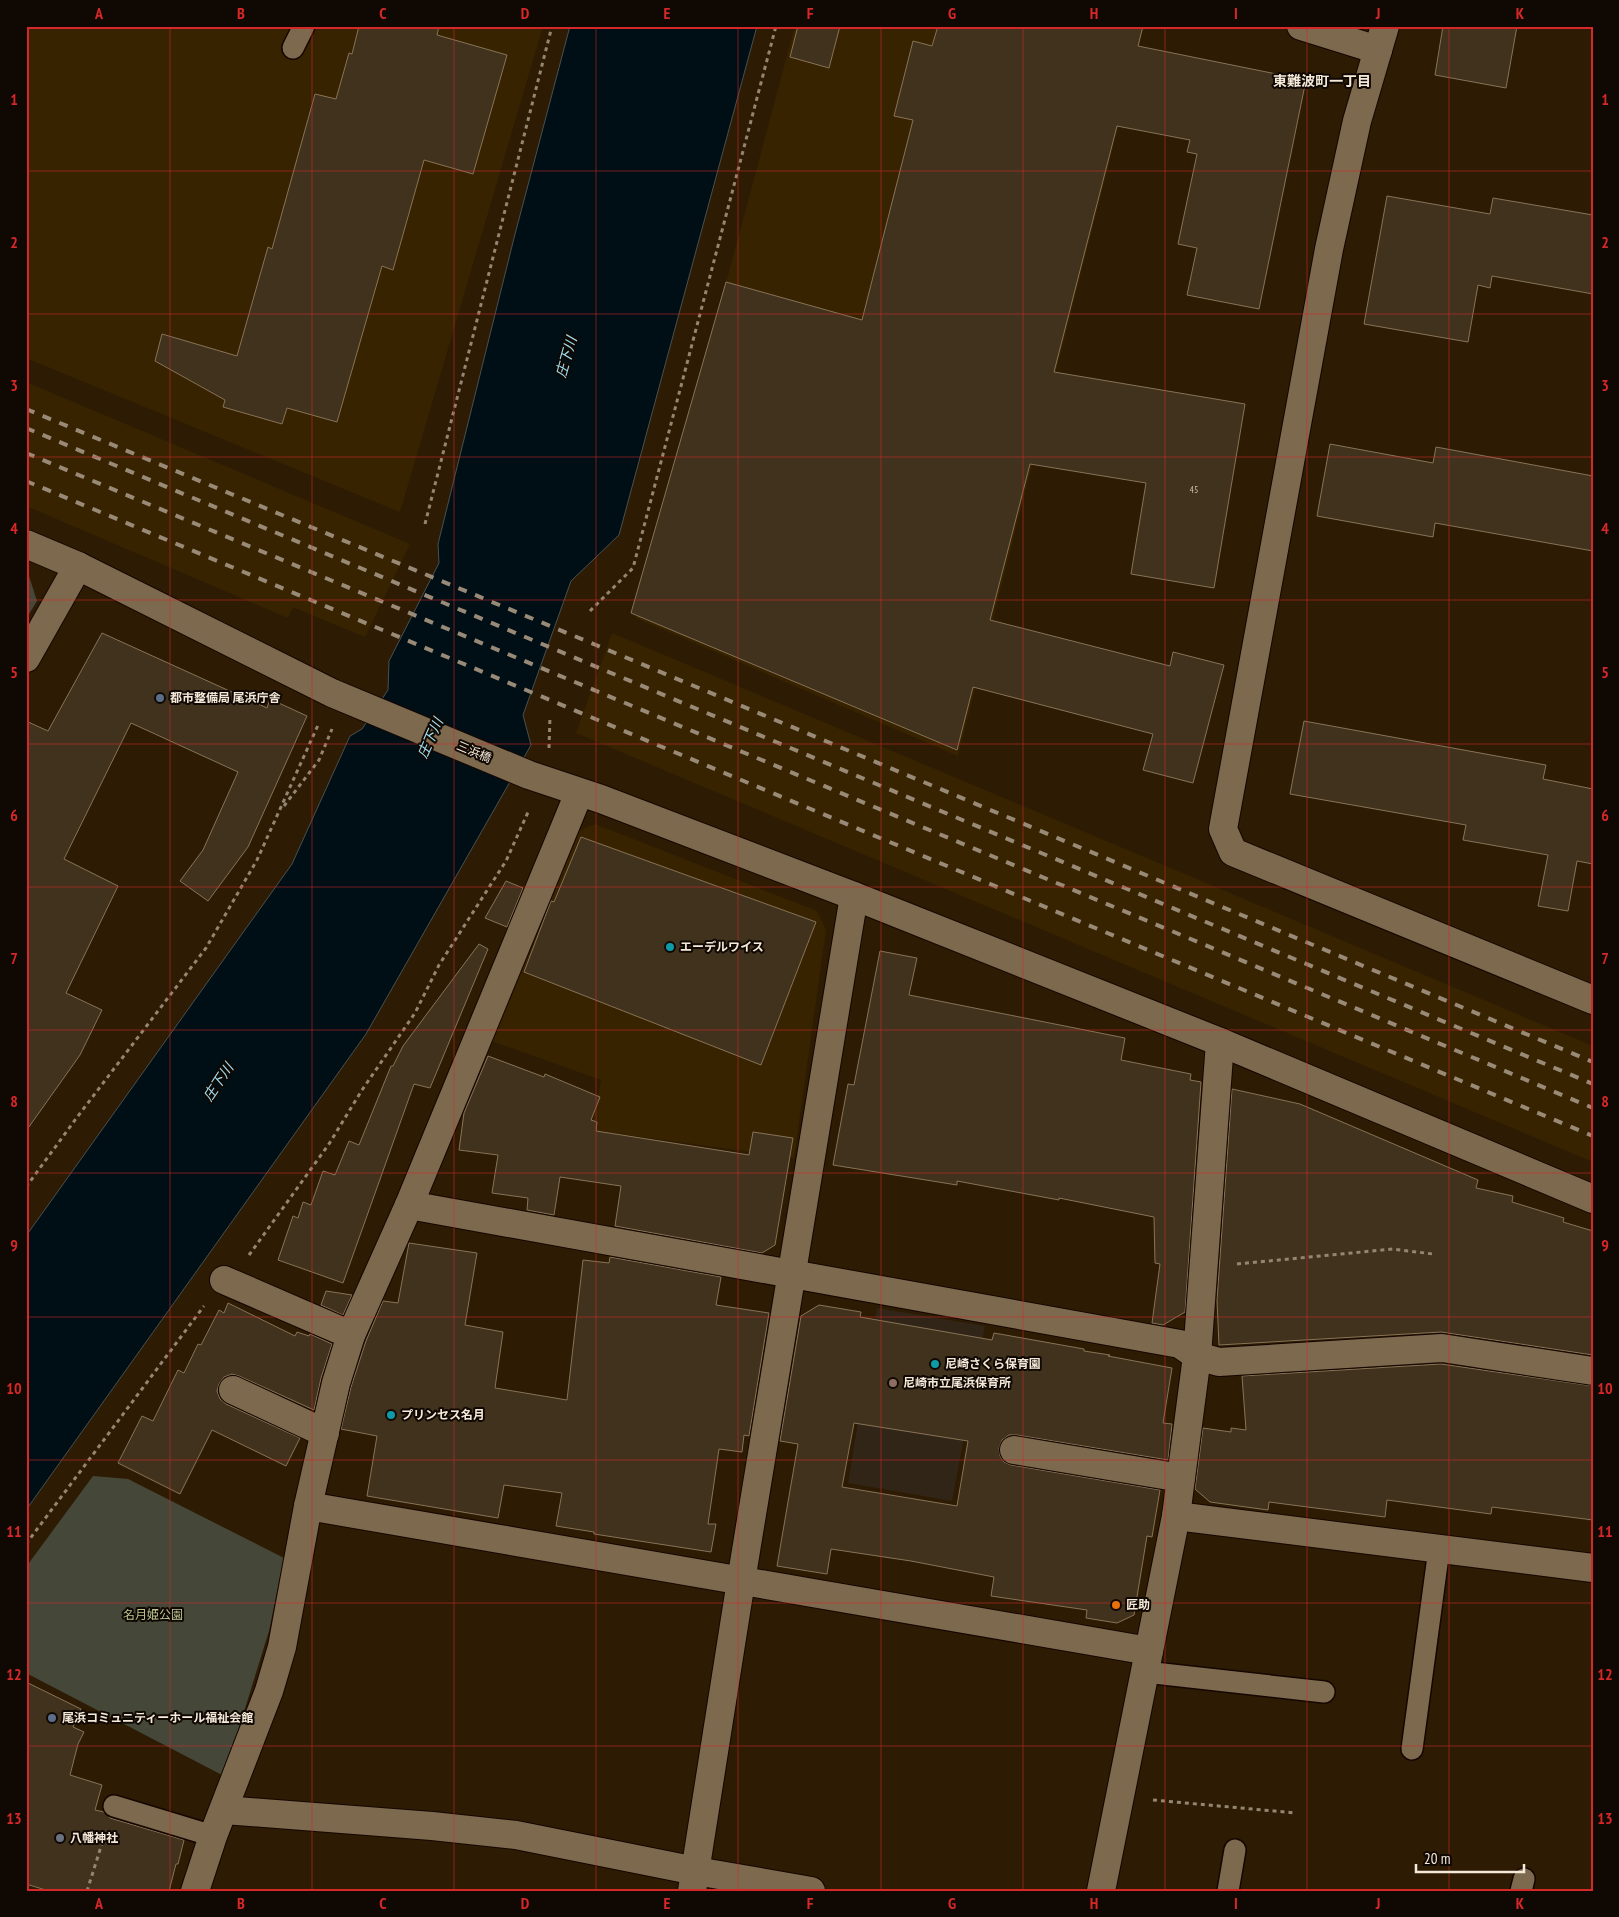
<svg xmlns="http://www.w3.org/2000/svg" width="1619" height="1917" viewBox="0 0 1619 1917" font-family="'PT Sans Narrow','Noto Sans JP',sans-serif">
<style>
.built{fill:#382301}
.education{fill:#312517}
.green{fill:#454839}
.water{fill:#000f15;stroke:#4a5050}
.building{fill:#41321d;stroke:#887357;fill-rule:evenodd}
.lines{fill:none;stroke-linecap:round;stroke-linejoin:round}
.lane-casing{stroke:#150600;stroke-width:24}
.street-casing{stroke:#150600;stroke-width:30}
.path{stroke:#948672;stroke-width:3;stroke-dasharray:4 4;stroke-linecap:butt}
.lane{stroke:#7d694e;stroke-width:21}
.street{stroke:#7d694e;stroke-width:28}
.rail{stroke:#998a77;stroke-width:4;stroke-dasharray:9 9;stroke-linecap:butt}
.grid{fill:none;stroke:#d62828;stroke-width:1;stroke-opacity:0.55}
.service-dot{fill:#5c6f8a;stroke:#100802;stroke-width:2}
.culture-dot{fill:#0f9aa8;stroke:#100802;stroke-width:2}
.education-dot{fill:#8d6e63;stroke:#100802;stroke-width:2}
.food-dot{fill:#e8710a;stroke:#100802;stroke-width:2}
.worship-dot{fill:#6b7280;stroke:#100802;stroke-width:2}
.labels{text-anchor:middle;stroke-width:4;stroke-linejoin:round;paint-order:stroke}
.number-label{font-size:10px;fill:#c8bbab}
.poi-label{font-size:12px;font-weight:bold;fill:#f5e9da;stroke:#100802;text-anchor:start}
.street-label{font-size:12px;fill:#f5e9da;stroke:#100802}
.park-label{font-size:12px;fill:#bac692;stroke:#100802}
.neighbourhood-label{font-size:14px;font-weight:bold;fill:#f5e9da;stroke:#100802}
.water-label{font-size:14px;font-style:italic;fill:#a1e0f5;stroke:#100802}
.neatline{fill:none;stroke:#d62828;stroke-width:2}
.grid-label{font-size:16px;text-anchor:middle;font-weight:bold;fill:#d62828}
</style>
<rect width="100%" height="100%" fill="#2d1c03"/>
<g class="built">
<polygon points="26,26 543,26 400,512 26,358"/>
<polygon points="795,26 1144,26 958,756 636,618"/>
<polygon points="26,382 410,544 365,637 293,607 288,618 26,506"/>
<polygon points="612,633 1593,1046 1593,1162 576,733"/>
<polygon points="595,824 817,911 826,930 794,1158 591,1130 601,1080 489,1040 573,834"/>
</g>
<polygon class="education" points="877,1308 985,1326 952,1501 848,1483"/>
<g class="green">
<polygon points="26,574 29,576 37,601 26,619"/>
<polygon points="93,1476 128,1479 284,1558 269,1631 224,1776 26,1673 26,1567"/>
</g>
<polygon class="water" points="570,26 757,26 619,535 571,581 523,715 531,745 366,1034 26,1510 26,1236 292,864 350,736 362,729 388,690 389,661 439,563 438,544 514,238"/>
<g class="building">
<polygon points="359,26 439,26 437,35 507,55 473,174 424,160 393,270 382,266 337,422 287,408 282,424 223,407 225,400 155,361 162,334 237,356 268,247 272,249 315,94 336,99 349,53 352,54"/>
<polygon points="798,26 840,26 829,68 790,57"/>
<polygon points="938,26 1143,26 1138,46 1306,80 1259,309 1187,295 1197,248 1178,244 1197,154 1187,152 1190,140 1117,126 1054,372 1245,404 1214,588 1131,574 1146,483 1030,464 990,620 1170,666 1173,652 1224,665 1193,783 1143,770 1153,734 973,687 957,750 631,613 726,282 862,320 913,120 894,116 913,41 932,46"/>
<polygon points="1443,26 1517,26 1506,88 1435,75"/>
<polygon points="1387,196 1490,214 1493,198 1593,215 1593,294 1492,276 1490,288 1478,285 1468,342 1364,324"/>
<polygon points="1330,444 1433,463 1436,447 1593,476 1593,551 1435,523 1433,537 1317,516"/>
<polygon points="102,633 267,708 270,699 307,716 248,847 208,901 180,881 203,850 238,772 131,723 64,859 118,886 66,993 102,1010 80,1055 26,1131 26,721 48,731"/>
<polygon points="1304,721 1546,765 1543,779 1593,789 1593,864 1577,861 1568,911 1538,906 1548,855 1463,840 1466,825 1290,794"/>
<polygon points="581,837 816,922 761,1065 524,972 551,901 554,902"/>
<polygon points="506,881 523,888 507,927 485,918"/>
<polygon points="479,944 488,949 430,1088 414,1084 343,1283 278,1260 293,1216 298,1218 303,1202 311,1205 323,1171 335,1175 349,1141 359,1145 391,1066 393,1066 403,1046"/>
<polygon points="880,951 917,958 909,995 1125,1038 1121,1060 1191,1074 1190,1080 1201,1082 1185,1312 1163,1325 1152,1323 1160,1264 1155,1263 1154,1217 1059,1198 1059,1200 957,1181 957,1185 833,1165 848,1084 854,1085"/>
<polygon points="488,1056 544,1077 545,1074 600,1097 591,1120 597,1122 596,1131 749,1155 753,1132 793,1138 775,1245 762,1253 615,1226 621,1186 560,1177 554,1215 527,1210 528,1198 492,1193 498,1155 459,1150 464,1113"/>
<polygon points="1232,1089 1300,1104 1478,1180 1476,1188 1513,1196 1512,1202 1564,1218 1563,1222 1593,1231 1593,1355 1441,1332 1219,1345 1217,1300"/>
<polygon points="409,1243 477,1253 465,1325 503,1332 495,1388 567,1400 583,1260 609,1263 610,1257 721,1277 716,1305 769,1313 749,1436 744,1435 742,1452 719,1449 708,1524 716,1524 711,1552 594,1534 594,1532 556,1526 562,1493 504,1485 498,1518 367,1496 377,1436 341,1429 351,1387 366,1341 383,1301 398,1303"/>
<polygon points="326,1291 352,1295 343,1315 321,1305"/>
<polygon points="228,1303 295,1336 297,1332 309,1336 310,1334 332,1344 321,1378 314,1410 239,1376 232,1374 224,1377 219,1384 217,1391 220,1399 226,1404 300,1438 286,1466 212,1430 180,1494 118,1463 142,1416 153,1421 178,1370 184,1373 198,1344 201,1345 219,1310 224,1313"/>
<path d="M 819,1305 L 861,1312 L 860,1317 L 992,1340 L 994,1333 L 1084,1349 L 1084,1351 L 1110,1355 L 1108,1356 L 1172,1368 L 1163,1423 L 1172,1424 L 1168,1460 L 1017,1435 L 1009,1435 L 1002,1440 L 999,1448 L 1000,1456 L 1004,1462 L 1011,1465 L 1160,1490 L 1152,1537 L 1147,1536 L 1134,1615 L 1117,1623 L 1086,1618 L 1087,1610 L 991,1596 L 994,1577 L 911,1561 L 831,1549 L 827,1574 L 777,1566 L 798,1444 L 780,1441 L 801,1316 ZM 854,1423 L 968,1441 L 957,1506 L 842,1487 Z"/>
<polygon points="1441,1364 1593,1386 1593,1520 1492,1507 1491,1514 1387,1500 1385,1517 1269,1502 1268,1510 1210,1502 1195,1489 1203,1428 1231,1432 1231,1428 1246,1430 1242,1376"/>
<polygon points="26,1682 81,1709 73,1727 84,1732 78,1744 70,1775 102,1785 95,1810 104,1812 110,1818 184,1840 178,1864 176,1864 169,1891 49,1891 26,1884"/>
</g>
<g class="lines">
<defs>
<g id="lane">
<polyline points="293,48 304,26"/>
<polyline points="1145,1672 1324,1692"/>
<polyline points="1412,1749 1439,1549"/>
<polyline points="114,1806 213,1836"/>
<polyline points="1228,1891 1235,1850"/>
<polyline points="1521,1891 1524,1879"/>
</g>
<g id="street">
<polyline points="1301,26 1378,50"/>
<polyline points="1385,26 1357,121 1329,249 1223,829 1233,852 1593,1000"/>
<polyline points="26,544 78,566 332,693 529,775 601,799 854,896 1220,1042 1593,1199"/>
<polyline points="26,658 78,566"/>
<polyline points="409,1205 1180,1344 1197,1356 1219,1362 1442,1348 1593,1371"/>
<polyline points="224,1280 351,1335"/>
<polyline points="233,1390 325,1433"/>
<polyline points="1014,1450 1181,1478"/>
<polyline points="308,1506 1149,1651"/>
<polyline points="1176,1516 1593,1568"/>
<polyline points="224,1810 432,1826 516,1835 696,1871 811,1891"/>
<polyline points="195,1891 213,1836 269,1691 282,1647 308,1506 336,1383 351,1335 409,1205 579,793"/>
<polyline points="692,1891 741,1581 854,896"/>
<polyline points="1101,1891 1176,1516 1197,1356 1220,1042"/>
</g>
</defs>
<use href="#lane" class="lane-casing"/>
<use href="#street" class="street-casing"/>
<g class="path">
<polyline points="425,524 552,26"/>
<polyline points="590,611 633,568 776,26"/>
<polyline points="549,748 550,716"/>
<polyline points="284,806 319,760 332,729"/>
<polyline points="26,1187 78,1116 206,948 257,860 319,723"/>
<polyline points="249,1255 329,1144 362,1090 415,1013 439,965 506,861 529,810"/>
<polyline points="1237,1264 1393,1249 1433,1254"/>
<polyline points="26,1544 204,1306"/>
<polyline points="1153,1800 1296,1813"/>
<polyline points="87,1891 105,1834"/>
</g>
<use href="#lane" class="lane"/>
<use href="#street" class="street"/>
<g class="rail">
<polyline points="26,409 596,645 1593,1062"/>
<polyline points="26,428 1593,1084"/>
<polyline points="26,453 1174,932 1593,1108"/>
<polyline points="26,481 1593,1136"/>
</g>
</g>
<path class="grid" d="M 170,26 L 170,1891M 312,26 L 312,1891M 454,26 L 454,1891M 596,26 L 596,1891M 738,26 L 738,1891M 881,26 L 881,1891M 1023,26 L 1023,1891M 1165,26 L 1165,1891M 1307,26 L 1307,1891M 1449,26 L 1449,1891M 26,171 L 1593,171M 26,314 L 1593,314M 26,457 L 1593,457M 26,600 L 1593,600M 26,744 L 1593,744M 26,887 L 1593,887M 26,1030 L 1593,1030M 26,1173 L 1593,1173M 26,1317 L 1593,1317M 26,1460 L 1593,1460M 26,1603 L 1593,1603M 26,1746 L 1593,1746"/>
<g class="service-dot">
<circle cx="160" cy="698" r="5"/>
<circle cx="52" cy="1718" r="5"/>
</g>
<g class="culture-dot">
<circle cx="670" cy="947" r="5"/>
<circle cx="935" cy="1364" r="5"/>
<circle cx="391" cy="1415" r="5"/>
</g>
<circle class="education-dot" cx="893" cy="1383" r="5"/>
<circle class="food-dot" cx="1116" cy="1605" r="5"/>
<circle class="worship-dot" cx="60" cy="1838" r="5"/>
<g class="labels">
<g class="number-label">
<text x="1194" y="493">45</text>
</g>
<g class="poi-label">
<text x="170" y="702">都市整備局 尾浜庁舎</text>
<text x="680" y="951">エーデルワイス</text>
<text x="945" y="1368">尼崎さくら保育園</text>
<text x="903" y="1387">尼崎市立尾浜保育所</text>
<text x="401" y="1419">プリンセス名月</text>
<text x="1126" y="1609">匠助</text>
<text x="62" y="1722">尾浜コミュニティーホール福祉会館</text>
<text x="70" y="1842">八幡神社</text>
</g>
<g class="street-label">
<text transform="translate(474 752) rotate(23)" y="4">三浜橋</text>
</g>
<g class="park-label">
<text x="153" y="1619">名月姫公園</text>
</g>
<g class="neighbourhood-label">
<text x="1322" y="86">東難波町一丁目</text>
</g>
<g class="water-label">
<text transform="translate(566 357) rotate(-74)" y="5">庄下川</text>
<text transform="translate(430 738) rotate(-66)" y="5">庄下川</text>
<text transform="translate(218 1082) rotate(-56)" y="5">庄下川</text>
</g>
</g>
<rect width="1619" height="1917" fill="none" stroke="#100802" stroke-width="55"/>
<path d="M1416 1864v8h108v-8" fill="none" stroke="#f5e9da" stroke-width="2.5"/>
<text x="1424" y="1864" font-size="15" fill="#f5e9da" stroke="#100802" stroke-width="4" paint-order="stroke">20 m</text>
<rect x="28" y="28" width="1564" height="1862" class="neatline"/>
<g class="grid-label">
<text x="99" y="19">A</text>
<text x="241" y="19">B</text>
<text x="383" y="19">C</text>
<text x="525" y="19">D</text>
<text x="667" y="19">E</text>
<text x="810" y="19">F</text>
<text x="952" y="19">G</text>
<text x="1094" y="19">H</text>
<text x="1236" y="19">I</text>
<text x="1378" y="19">J</text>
<text x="1520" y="19">K</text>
<text x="14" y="105">1</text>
<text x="1605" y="105">1</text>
<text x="14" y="248">2</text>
<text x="1605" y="248">2</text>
<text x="14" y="391">3</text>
<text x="1605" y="391">3</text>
<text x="14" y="534">4</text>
<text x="1605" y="534">4</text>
<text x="14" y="678">5</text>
<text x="1605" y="678">5</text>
<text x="14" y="821">6</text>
<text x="1605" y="821">6</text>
<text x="14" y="964">7</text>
<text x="1605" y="964">7</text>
<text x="14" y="1107">8</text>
<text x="1605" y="1107">8</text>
<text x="14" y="1251">9</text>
<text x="1605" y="1251">9</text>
<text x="14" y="1394">10</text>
<text x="1605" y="1394">10</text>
<text x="14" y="1537">11</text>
<text x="1605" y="1537">11</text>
<text x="14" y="1680">12</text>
<text x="1605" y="1680">12</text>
<text x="14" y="1824">13</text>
<text x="1605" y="1824">13</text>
<text x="99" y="1909">A</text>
<text x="241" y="1909">B</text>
<text x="383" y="1909">C</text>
<text x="525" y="1909">D</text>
<text x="667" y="1909">E</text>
<text x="810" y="1909">F</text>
<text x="952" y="1909">G</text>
<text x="1094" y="1909">H</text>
<text x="1236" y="1909">I</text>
<text x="1378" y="1909">J</text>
<text x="1520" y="1909">K</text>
</g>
</svg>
